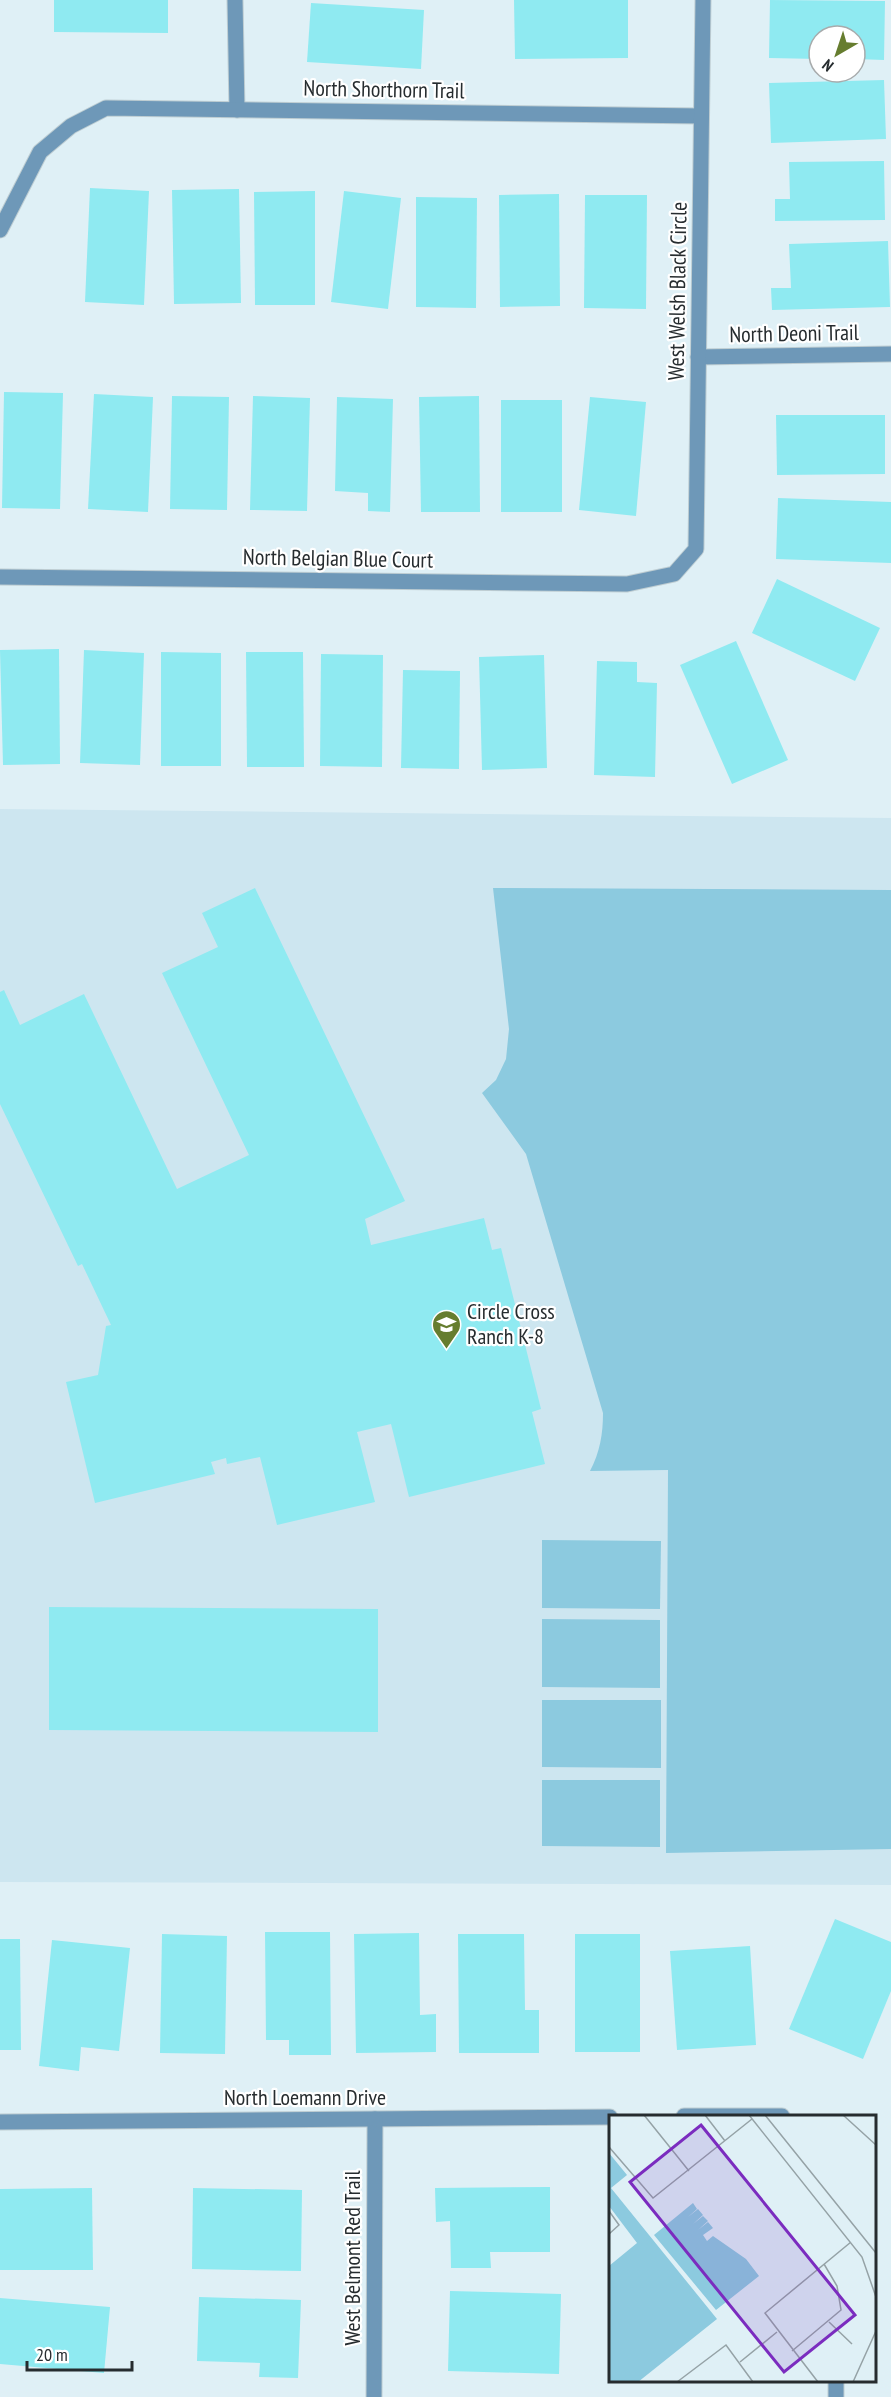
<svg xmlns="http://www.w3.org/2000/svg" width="891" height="2397" viewBox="0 0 891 2397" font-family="'PT Sans Narrow',sans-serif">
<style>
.built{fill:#cde6f0}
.green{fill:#8ccadf}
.building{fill:#8feaf1}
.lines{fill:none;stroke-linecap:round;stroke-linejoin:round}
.street-casing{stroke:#becdd2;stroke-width:17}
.street{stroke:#6e98b8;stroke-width:15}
.labels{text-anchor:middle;stroke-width:4.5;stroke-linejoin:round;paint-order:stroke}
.street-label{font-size:22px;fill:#262c2f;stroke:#fff}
.poi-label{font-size:22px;fill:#262c2f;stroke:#fff;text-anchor:start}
.inset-road{fill:none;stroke:#95a2a6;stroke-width:1.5}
.view{fill:#7b2cbf;fill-opacity:0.15;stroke:#7b2cbf;stroke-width:3}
.inset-edge{fill:none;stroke:#262c2f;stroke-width:3}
</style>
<rect width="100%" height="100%" fill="#dff0f6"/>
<polygon class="built" points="0,809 891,818 891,1885 0,1882"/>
<g class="green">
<path d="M 493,888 L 891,890 L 891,1849 L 666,1853 L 668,1470 L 590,1471 C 600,1452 603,1434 603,1413 L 526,1154 L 482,1093 L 496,1080 L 506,1059 L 509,1029 Z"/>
<polygon points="542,1540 661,1541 660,1609 542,1608"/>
<polygon points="542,1619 660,1620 660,1688 542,1687"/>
<polygon points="542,1700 661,1700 661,1768 542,1767"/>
<polygon points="542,1780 660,1780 660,1847 542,1846"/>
</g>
<g class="building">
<polygon points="54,0 168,0 168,33 54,32"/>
<polygon points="514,0 628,0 628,58 515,59"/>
<polygon points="770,0 885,1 884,60 855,59 855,36 819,36 819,59 769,58"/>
<polygon points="311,3 424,10 421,69 307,62"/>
<polygon points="884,80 886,139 771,143 769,83"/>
<polygon points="884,161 885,220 775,221 775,199 790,199 789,162"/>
<polygon points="90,188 149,191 144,305 85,302"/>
<polygon points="239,189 241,303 174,304 172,190"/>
<polygon points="315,191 315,305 255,305 254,192"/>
<polygon points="344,191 401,198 388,309 331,302"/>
<polygon points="559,194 560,306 500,307 499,195"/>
<polygon points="585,195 647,195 646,309 584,308"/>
<polygon points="416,197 477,198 476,308 416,307"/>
<polygon points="888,241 890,307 772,310 771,288 791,288 789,244"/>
<polygon points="4,392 63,393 60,509 2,508"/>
<polygon points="94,394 153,397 148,512 88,509"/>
<polygon points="172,396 229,397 227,510 170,509"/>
<polygon points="253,396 310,398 307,511 250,510"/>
<polygon points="479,396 480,512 421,512 419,397"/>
<polygon points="337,397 393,399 390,512 368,511 368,493 335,491"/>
<polygon points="590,397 646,402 636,516 579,510"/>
<rect x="501" y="400" width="61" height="112"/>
<polygon points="776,415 885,415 885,474 777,475"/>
<polygon points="778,498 891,502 891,563 776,559"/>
<polygon points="777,579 880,628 855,681 752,633"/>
<polygon points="736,641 788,760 732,784 680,665"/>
<polygon points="59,649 60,764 3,765 0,650"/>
<polygon points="84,650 144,653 140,765 80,763"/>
<polygon points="161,652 221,653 221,766 161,766"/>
<polygon points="246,652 303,652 304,767 247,767"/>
<polygon points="321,654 383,655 382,767 320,766"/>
<polygon points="544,655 547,768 482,770 479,657"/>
<polygon points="597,661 637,662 637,682 657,683 655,777 594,775"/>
<polygon points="403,670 460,671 459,769 401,768"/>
<polygon points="255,888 405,1201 365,1219 371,1245 484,1218 492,1250 501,1248 541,1409 532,1412 545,1464 409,1497 391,1424 357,1432 375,1502 277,1525 260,1457 227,1464 226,1458 211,1462 215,1474 95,1503 66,1382 98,1375 106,1326 111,1325 82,1264 78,1266 0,1104 0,992 4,990 20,1025 84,994 177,1189 249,1155 162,973 218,947 202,913"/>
<polygon points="49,1607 378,1609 378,1732 49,1730"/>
<polygon points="835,1919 891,1942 891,1991 863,2059 789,2029"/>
<polygon points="265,1932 330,1932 331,2055 289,2055 289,2040 266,2040"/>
<polygon points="419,1933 420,2015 436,2014 436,2052 356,2053 354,1934"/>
<polygon points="162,1934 227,1936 225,2054 160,2053"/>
<polygon points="458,1934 524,1934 525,2010 539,2010 539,2053 459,2053"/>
<rect x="575" y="1934" width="65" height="118"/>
<polygon points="0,1939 20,1939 21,2050 0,2050"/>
<polygon points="52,1940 130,1948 119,2051 81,2047 79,2071 39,2066"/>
<polygon points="750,1946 756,2045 677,2050 670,1951"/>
<polygon points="550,2187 550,2252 490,2252 491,2268 451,2268 450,2221 436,2222 435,2188"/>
<polygon points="92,2188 93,2270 0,2270 0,2189"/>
<polygon points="193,2188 302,2190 301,2271 192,2269"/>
<polygon points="450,2291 561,2294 559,2374 448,2371"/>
<polygon points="199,2297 301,2300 298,2378 259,2377 260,2363 197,2361"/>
<polygon points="0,2298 110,2307 104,2373 0,2364"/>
</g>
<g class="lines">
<defs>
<g id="street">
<polyline points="235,0 237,110"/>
<polyline points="0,230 40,152 71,126 106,108 701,116"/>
<polyline points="698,357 891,354"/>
<polyline points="0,577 627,584 674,574 696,549 703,0"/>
<polyline points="684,2116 782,2116"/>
<polyline points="0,2122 610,2117"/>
<polyline points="836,2380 836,2397"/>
<polyline points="374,2397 375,2119"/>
</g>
</defs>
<use href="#street" class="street-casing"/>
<use href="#street" class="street"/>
</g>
<defs>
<symbol id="school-pin" viewBox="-11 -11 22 30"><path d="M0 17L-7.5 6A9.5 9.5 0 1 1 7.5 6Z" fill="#667d2f" stroke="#fff"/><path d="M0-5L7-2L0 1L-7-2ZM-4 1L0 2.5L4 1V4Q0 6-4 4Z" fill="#fff"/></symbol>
</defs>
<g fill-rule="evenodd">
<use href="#school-pin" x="430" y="1308" width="33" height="45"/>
</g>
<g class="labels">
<g class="street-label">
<text transform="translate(384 89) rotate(1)" y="8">North Shorthorn Trail</text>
<text transform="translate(677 291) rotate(-89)" y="8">West Welsh Black Circle</text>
<text transform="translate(794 333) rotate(-1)" y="8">North Deoni Trail</text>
<text transform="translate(338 558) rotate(1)" y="8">North Belgian Blue Court</text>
<text x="305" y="2105">North Loemann Drive</text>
<text transform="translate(352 2258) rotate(-90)" y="8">West Belmont Red Trail</text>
</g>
<g class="poi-label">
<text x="467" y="1319">Circle Cross<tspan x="467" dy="25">Ranch K-8</tspan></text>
</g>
</g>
<g transform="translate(609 2115)">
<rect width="267" height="267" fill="#dff0f6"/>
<path d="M 0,38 L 18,60 L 2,73 L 108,204 L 29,267 L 0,267 L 0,151 L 28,128 L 0,91 ZM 84,88 L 88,94 L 79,102 L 89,94 L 94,100 L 84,109 L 94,101 L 99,106 L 89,115 L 99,107 L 104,113 L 94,120 L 98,126 L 104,121 L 137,144 L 150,161 L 107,195 L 45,120 Z" fill="#8ccadf"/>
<path class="inset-road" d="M 35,0 L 80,56M 96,0 L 116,26M 140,0 L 253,142 L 267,182M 156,0 L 267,138M 234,0 L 267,30M 0,32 L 44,83 L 143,4M 0,96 L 10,110 L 0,119M 220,207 L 243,229M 183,236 L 232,195 L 228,171 L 215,149M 131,247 L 168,217M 68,267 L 117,230 L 144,267M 209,267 L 156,198 L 242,127M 244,267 L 267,216"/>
<path class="view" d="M 92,10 L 246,200 L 175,257 L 21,67 Z"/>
<rect width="267" height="267" class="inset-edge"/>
</g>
<g transform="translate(837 54) rotate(219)"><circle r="28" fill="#ffffff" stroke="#a8abac" stroke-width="1.5"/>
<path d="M0-4.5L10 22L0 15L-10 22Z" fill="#667d2f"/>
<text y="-9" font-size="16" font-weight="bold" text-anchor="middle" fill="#262c2f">N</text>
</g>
<path d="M27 2361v9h105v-9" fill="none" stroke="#262c2f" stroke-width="3"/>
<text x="36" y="2361" font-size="18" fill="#262c2f" stroke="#ffffff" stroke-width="4.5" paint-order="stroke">20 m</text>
</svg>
